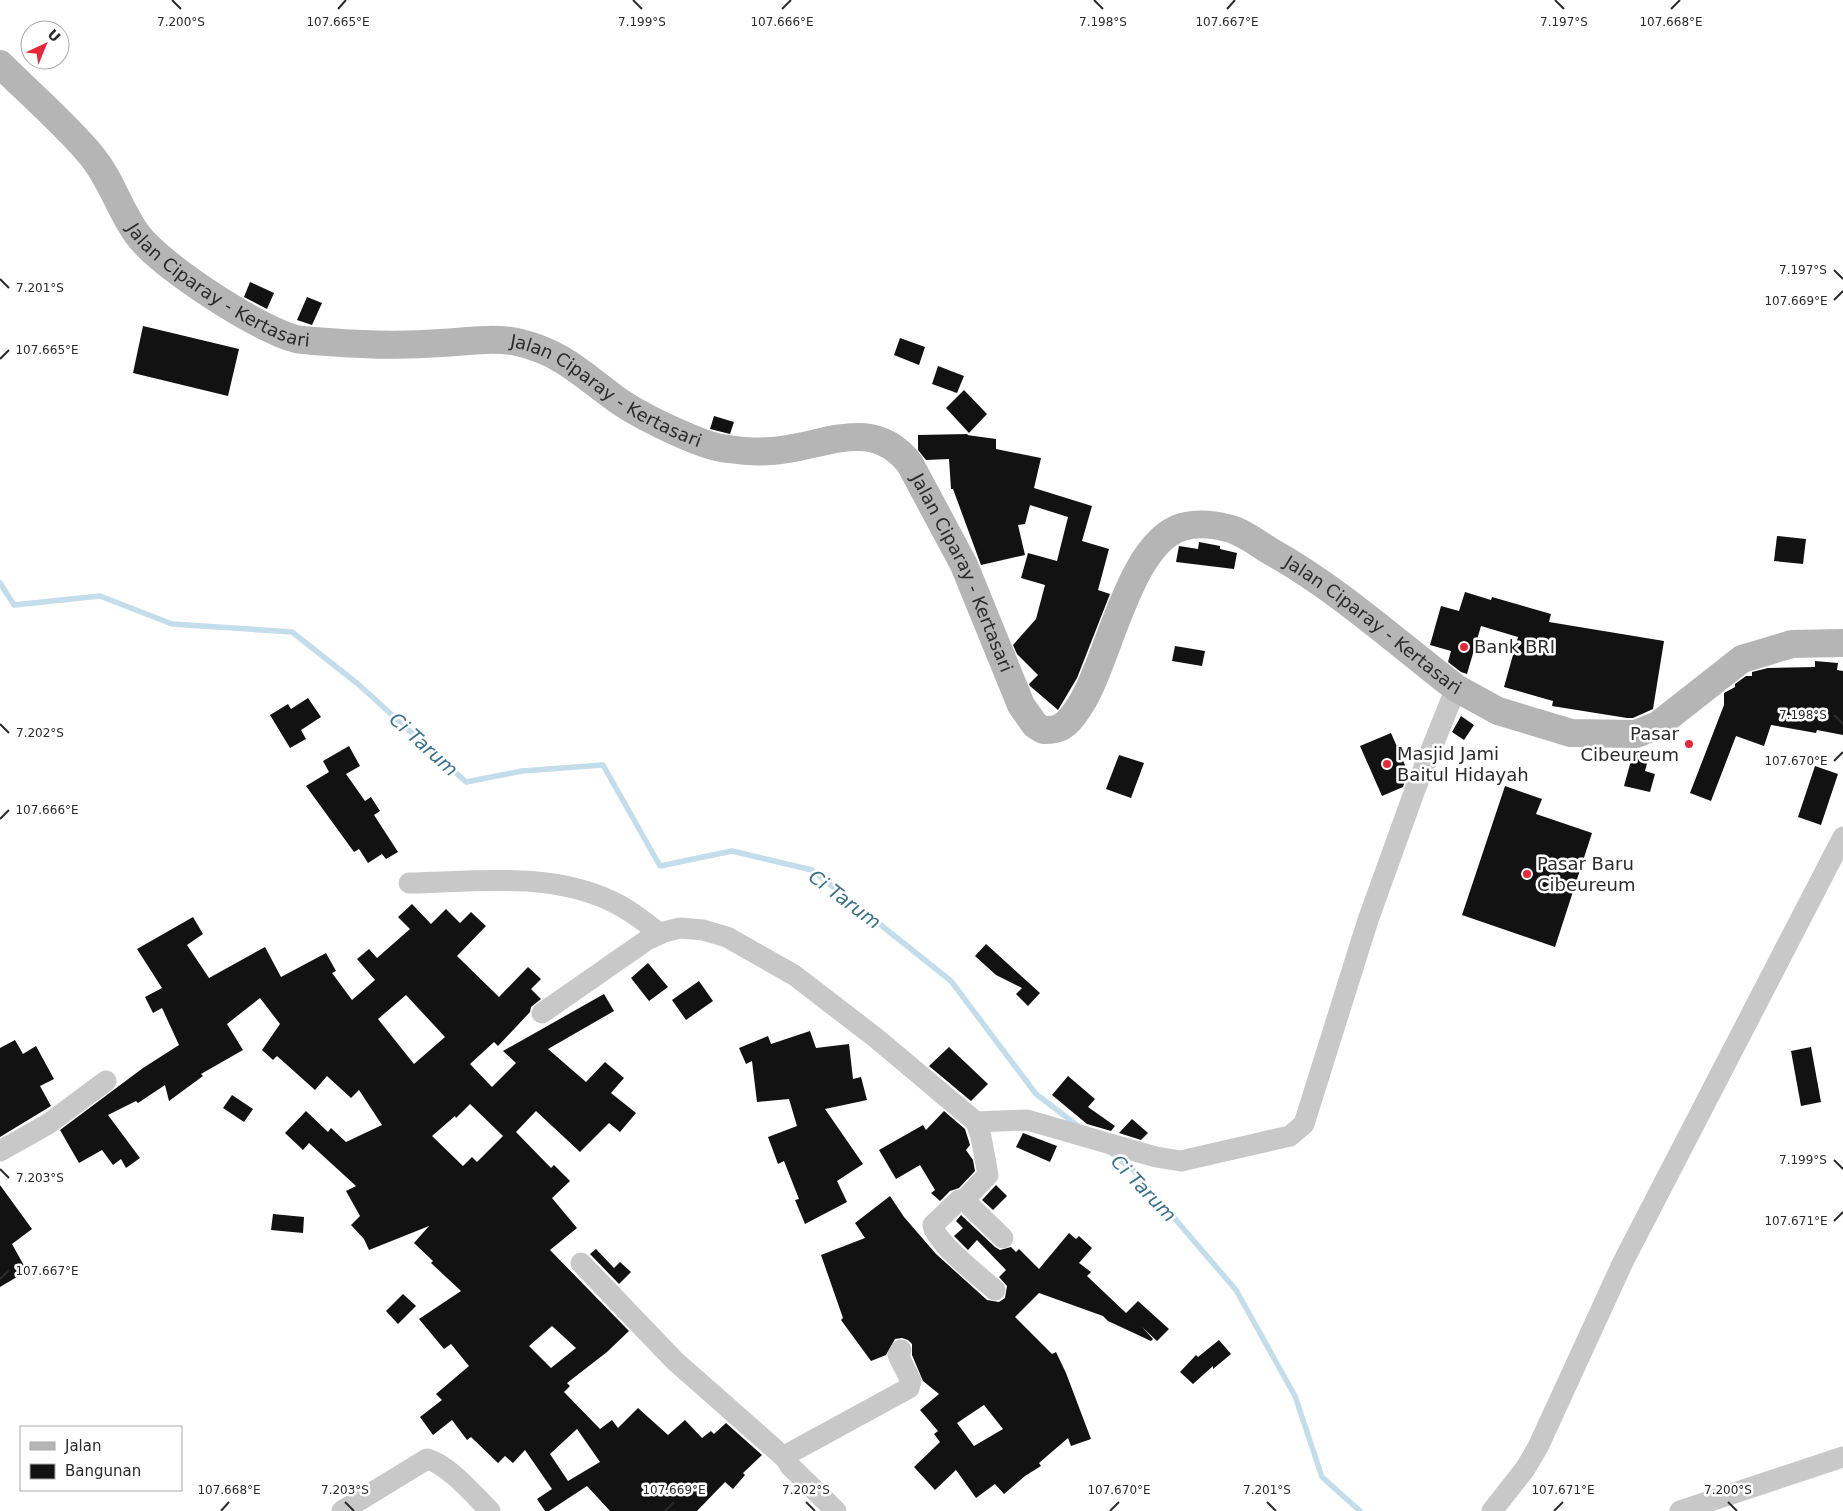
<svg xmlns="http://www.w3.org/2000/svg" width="1843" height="1511" viewBox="0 0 1843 1511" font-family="'DejaVu Sans',sans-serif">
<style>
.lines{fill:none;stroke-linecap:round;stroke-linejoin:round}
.stream{stroke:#c3ddeb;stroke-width:5.5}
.building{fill:#121212;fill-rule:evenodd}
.street{stroke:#c8c8c8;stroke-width:21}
.secondary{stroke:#b5b5b5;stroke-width:28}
.ticks{fill:none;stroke:#2b2b2b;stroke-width:2}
.poi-dot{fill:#e9273b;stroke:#fff;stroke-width:2}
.labels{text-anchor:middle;stroke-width:5;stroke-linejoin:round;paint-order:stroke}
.street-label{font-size:18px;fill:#2b2b2b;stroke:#fff}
.poi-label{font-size:18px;fill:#2b2b2b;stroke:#fff;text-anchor:start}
.water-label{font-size:19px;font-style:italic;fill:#39708e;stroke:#fff}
.ticks-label{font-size:12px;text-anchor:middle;fill:#2b2b2b;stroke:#fff;stroke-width:5;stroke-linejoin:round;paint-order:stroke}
</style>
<rect width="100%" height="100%" fill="#fff"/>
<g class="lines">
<g class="stream">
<polyline points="0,583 14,605 100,596 172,624 292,632 358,684 466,782 522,771 603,765 660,866 732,851 812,870 951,981 1036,1094 1078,1126"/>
<polyline points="1110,1152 1133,1170 1236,1290 1295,1396 1322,1477 1360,1511"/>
</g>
</g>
<g class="building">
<polygon points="250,282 274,293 267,309 244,297"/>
<polygon points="307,297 322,303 312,325 297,320"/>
<polygon points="143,326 239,349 228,396 133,373"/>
<polygon points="900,338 925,347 919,365 894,355"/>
<polygon points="938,366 964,376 957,393 932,384"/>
<polygon points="964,390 987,414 969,433 946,408"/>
<polygon points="714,416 734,422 730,434 710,429"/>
<polygon points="968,434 967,435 996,439 996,449 1041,458 1034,488 1092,506 1082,541 1109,549 1098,590 1110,594 1077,678 1058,710 1030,686 1029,684 1038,675 1017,654 1013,645 1036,619 1045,585 1021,578 1028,553 1057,561 1068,517 1030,505 1025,524 1018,525 1025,555 981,565 953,489 951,489 949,459 926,460 918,450 918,435"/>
<polygon points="1777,536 1806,539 1803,564 1774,561"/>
<polygon points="1199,542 1220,546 1220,549 1237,553 1234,569 1176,562 1179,546 1198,549"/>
<polygon points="1465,592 1491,600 1492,597 1551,614 1549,622 1664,641 1653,709 1633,718 1627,718 1552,706 1553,701 1504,687 1518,637 1481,626 1467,674 1461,672 1448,662 1451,651 1430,645 1441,606 1459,611"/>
<polygon points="1175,646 1205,651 1202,666 1172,661"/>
<polygon points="1815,661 1838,663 1837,670 1843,671 1843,735 1817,730 1816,733 1771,725 1764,746 1736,736 1711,801 1690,793 1724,705 1724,693 1735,687 1735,684 1746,676 1752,676 1752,672 1768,668 1815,667"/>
<polygon points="308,698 321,717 301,730 306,739 290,748 270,715 288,704 291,709"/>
<polygon points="1461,716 1474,725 1464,740 1452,732"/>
<polygon points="1391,733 1408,772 1403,787 1382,796 1360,746"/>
<polygon points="349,746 360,766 346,774 365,801 371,797 380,811 374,815 398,852 386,859 382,854 368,863 359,849 354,852 306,786 329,772 323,761"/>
<polygon points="1638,749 1650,752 1645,771 1655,774 1650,792 1624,786 1634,750"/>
<polygon points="1119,755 1144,763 1131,798 1106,789"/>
<polygon points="1815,766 1838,774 1821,825 1798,817"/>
<polygon points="1505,786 1542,799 1536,814 1592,833 1555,947 1462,915"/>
<path d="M 412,904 L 431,924 L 446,909 L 460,923 L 471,912 L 486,926 L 457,956 L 499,997 L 528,967 L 541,979 L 531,989 L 541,999 L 531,1007 L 530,1012 L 498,1046 L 494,1042 L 470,1064 L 492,1087 L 516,1063 L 503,1051 L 604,994 L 614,1011 L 548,1049 L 586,1082 L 605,1062 L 624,1078 L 611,1093 L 636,1113 L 620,1132 L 609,1123 L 580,1152 L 536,1111 L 516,1132 L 551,1168 L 554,1165 L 570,1181 L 552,1198 L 577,1228 L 550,1250 L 629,1331 L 607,1352 L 567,1383 L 570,1386 L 564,1392 L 600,1429 L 612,1420 L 618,1428 L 638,1408 L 668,1435 L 685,1420 L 702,1438 L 711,1431 L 714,1434 L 726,1423 L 762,1455 L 743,1473 L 745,1475 L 733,1489 L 725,1482 L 697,1511 L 610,1511 L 587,1486 L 549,1511 L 545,1511 L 537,1499 L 552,1489 L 525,1450 L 513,1463 L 505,1456 L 498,1463 L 471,1437 L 467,1440 L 452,1420 L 433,1435 L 420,1417 L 442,1400 L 436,1394 L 469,1366 L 451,1344 L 444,1349 L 419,1319 L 461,1291 L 431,1263 L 433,1261 L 414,1243 L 429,1226 L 369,1250 L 364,1239 L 351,1225 L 360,1216 L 346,1191 L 356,1186 L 309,1143 L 303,1150 L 285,1133 L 306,1111 L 328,1132 L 331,1128 L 346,1142 L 382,1125 L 359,1090 L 351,1098 L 327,1076 L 315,1090 L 277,1056 L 273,1060 L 262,1050 L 280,1024 L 260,998 L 227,1024 L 243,1050 L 201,1074 L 203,1076 L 169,1101 L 165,1085 L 138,1103 L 136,1101 L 108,1115 L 140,1158 L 126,1168 L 121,1159 L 113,1165 L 102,1150 L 79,1163 L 60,1130 L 143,1068 L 179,1045 L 162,1008 L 153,1013 L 145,997 L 162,988 L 137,949 L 193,917 L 203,934 L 187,945 L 209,978 L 265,947 L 281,977 L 326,953 L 336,971 L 332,973 L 352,1000 L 375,980 L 357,959 L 369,949 L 377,958 L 410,929 L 398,917 ZM 406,995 L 445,1037 L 414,1064 L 378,1019 ZM 470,1104 L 503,1136 L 477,1162 L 472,1157 L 463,1166 L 432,1136 L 455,1116 L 456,1118 ZM 552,1326 L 576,1348 L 551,1368 L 529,1346 ZM 577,1429 L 600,1462 L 568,1481 L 550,1454 Z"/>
<polygon points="986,944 1040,993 1028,1006 1016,994 1022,988 996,975 975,956"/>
<polygon points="648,963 668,987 649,1001 631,978"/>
<polygon points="699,981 713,1001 686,1020 672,1000"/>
<polygon points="810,1031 816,1048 849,1044 853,1079 861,1077 867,1100 825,1109 863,1164 837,1181 847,1202 805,1224 795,1200 799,1199 784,1161 778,1164 768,1137 797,1126 789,1099 757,1102 752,1061 746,1064 739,1048 768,1036 771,1044"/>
<polygon points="15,1040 23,1054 36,1046 54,1079 40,1086 51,1106 0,1137 0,1048"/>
<polygon points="949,1047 988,1084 971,1101 929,1066"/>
<polygon points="1811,1047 1821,1102 1801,1106 1791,1051"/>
<polygon points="1068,1076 1095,1099 1088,1107 1115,1126 1111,1131 1087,1124 1052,1095"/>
<polygon points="232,1095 253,1109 244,1122 223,1108"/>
<polygon points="944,1111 965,1129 970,1145 966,1150 973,1160 975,1171 959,1188 950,1191 940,1201 931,1193 935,1190 920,1165 896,1179 879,1150 923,1125 926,1130"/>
<polygon points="1132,1119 1148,1133 1141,1140 1119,1133"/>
<polygon points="1023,1133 1057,1146 1050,1162 1016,1147"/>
<polygon points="0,1185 32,1229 12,1244 27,1271 0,1287"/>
<polygon points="996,1185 1007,1196 993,1210 982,1200"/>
<path d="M 890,1196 L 904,1217 L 936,1254 L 987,1300 L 999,1302 L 1005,1298 L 1007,1286 L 999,1277 L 1006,1270 L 977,1240 L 968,1250 L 954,1236 L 963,1228 L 956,1221 L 961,1215 L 995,1247 L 1000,1250 L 1011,1247 L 1016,1252 L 1019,1249 L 1039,1269 L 1069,1233 L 1076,1239 L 1079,1236 L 1092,1248 L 1079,1263 L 1091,1272 L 1087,1276 L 1126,1313 L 1138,1301 L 1169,1329 L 1157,1341 L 1142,1327 L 1153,1339 L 1151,1341 L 1108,1321 L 1103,1316 L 1039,1293 L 1015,1317 L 1052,1354 L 1056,1352 L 1066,1373 L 1091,1439 L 1071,1446 L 1068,1438 L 1039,1463 L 1041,1466 L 1025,1476 L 1004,1494 L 995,1484 L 976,1498 L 956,1470 L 935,1490 L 914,1467 L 940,1442 L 934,1434 L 938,1431 L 920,1410 L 939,1394 L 923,1381 L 912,1355 L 912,1344 L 908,1340 L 902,1338 L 895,1339 L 886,1355 L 871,1361 L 841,1320 L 843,1318 L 821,1255 L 865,1238 L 855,1223 ZM 984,1405 L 1003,1429 L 974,1446 L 957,1423 Z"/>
<polygon points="273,1214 304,1217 303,1233 271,1230"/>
<polygon points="596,1249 614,1268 620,1262 631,1272 619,1284 590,1254"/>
<polygon points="403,1294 416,1306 398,1324 386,1311"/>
<polygon points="1219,1340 1231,1354 1213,1369 1213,1366 1193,1384 1180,1372 1196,1355 1198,1357"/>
</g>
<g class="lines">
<g class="street">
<path d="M 409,883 C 476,882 550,871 613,902 C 630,910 645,922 660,934"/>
<polyline points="542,1013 647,940 664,932 680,928 703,930 727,937 794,975 876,1038 976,1122 1027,1120 1156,1157 1181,1161 1290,1136 1304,1124 1368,920 1416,787 1456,688"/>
<polyline points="976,1122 981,1137 988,1175 964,1200 1003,1238"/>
<polyline points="0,1151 48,1124 106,1081"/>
<path d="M 964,1200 L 959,1200 L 933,1225 C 935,1242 980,1277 995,1290"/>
<polyline points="581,1263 675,1361 786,1459"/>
<path d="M 342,1511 L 427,1459 C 448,1464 475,1496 490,1511"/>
<polyline points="836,1511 790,1466 786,1459 788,1454 909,1388 911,1381 898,1355 901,1350"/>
<polyline points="1492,1511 1525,1469 1538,1447 1623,1262 1843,837"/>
<polyline points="1680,1511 1843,1457"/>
</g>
<path class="secondary" id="s1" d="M 0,64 C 30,94 64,123 91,155 C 111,179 119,209 137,234 C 159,265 259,330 296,339 C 306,341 318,341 328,342 C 366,345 403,346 441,343 C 466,342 496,336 521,343 C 562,353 583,375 616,399 C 638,415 702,447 728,449 C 742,451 758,452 771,451 C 822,448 872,414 910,464 L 964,565 L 1021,705 L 1035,725 L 1043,730 C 1049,730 1056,730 1061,727 C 1070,722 1076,712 1081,704 C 1109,660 1129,543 1182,527 C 1196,523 1212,524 1227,528 C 1242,531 1257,543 1270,551 C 1338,589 1395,641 1456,688 L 1498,711 L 1571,733 L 1636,734 L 1658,725 L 1742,659 L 1792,644 L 1843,643"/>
</g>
<path class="ticks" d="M 172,0 L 181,9M 633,0 L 642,9M 1094,0 L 1103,9M 1555,0 L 1564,9M 338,9 L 346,0M 782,9 L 791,0M 1227,9 L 1235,0M 1671,9 L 1680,0M 1834,270 L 1843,279M 0,279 L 9,288M 1834,300 L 1843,291M 0,359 L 9,350M 1834,715 L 1843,724M 0,724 L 9,733M 1834,761 L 1843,752M 0,819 L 9,810M 1834,1160 L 1843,1169M 0,1169 L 9,1178M 1834,1221 L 1843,1212M 0,1279 L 9,1270M 345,1502 L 354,1511M 806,1502 L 815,1511M 1267,1502 L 1276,1511M 1728,1502 L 1737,1511M 221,1511 L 229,1502M 665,1511 L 674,1502M 1110,1511 L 1119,1502M 1554,1511 L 1563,1502"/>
<g class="poi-dot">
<circle cx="1464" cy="647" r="5"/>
<circle cx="1689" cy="744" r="5"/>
<circle cx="1387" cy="764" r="5"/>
<circle cx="1527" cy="874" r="5"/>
</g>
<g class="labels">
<g class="street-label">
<text dy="6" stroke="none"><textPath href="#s1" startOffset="318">Jalan Ciparay - Kertasari</textPath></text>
<text dy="6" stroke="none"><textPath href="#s1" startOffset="736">Jalan Ciparay - Kertasari</textPath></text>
<text dy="6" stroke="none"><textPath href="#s1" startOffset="1186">Jalan Ciparay - Kertasari</textPath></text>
<text dy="6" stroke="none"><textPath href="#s1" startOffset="1844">Jalan Ciparay - Kertasari</textPath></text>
</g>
<g class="poi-label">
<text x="1474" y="653">Bank BRI</text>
<text x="1679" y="740" text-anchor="end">Pasar<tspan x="1679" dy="21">Cibeureum</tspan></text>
<text x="1397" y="760">Masjid Jami<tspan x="1397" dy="21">Baitul Hidayah</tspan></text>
<text x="1537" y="870">Pasar Baru<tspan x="1537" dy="21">Cibeureum</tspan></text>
</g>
<g class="water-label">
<text transform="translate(424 744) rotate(42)" y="7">Ci Tarum</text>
<text transform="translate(845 899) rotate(37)" y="7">Ci Tarum</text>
<text transform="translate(1144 1188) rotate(46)" y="7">Ci Tarum</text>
</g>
</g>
<g class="ticks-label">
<text x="181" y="26">7.200°S</text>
<text x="642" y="26">7.199°S</text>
<text x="1103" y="26">7.198°S</text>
<text x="1564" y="26">7.197°S</text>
<text x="338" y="26">107.665°E</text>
<text x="782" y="26">107.666°E</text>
<text x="1227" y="26">107.667°E</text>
<text x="1671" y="26">107.668°E</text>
<text x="1803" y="274">7.197°S</text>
<text x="40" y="292">7.201°S</text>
<text x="1796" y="305">107.669°E</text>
<text x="47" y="354">107.665°E</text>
<text x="1803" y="719">7.198°S</text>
<text x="40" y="737">7.202°S</text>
<text x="1796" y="765">107.670°E</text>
<text x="47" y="814">107.666°E</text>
<text x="1803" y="1164">7.199°S</text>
<text x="40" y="1182">7.203°S</text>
<text x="1796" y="1225">107.671°E</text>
<text x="47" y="1275">107.667°E</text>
<text x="229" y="1494">107.668°E</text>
<text x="674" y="1494">107.669°E</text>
<text x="1119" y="1494">107.670°E</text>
<text x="1563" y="1494">107.671°E</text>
<text x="345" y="1494">7.203°S</text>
<text x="806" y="1494">7.202°S</text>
<text x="1267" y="1494">7.201°S</text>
<text x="1728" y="1494">7.200°S</text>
</g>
<rect x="20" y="1426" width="162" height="65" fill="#ffffff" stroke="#aaaaaa"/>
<rect x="30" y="1442" width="25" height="8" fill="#b5b5b5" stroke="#aaaaaa"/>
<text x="65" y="1451" font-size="15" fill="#2b2b2b">Jalan</text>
<rect x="30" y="1464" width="25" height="15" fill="#121212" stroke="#aaaaaa"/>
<text x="65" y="1476" font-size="15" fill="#2b2b2b">Bangunan</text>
<g transform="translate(45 45) rotate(44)"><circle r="24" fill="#ffffff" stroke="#aaaaaa"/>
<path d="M0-4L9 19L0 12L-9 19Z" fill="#e9273b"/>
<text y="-8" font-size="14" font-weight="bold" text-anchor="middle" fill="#2b2b2b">U</text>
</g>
</svg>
